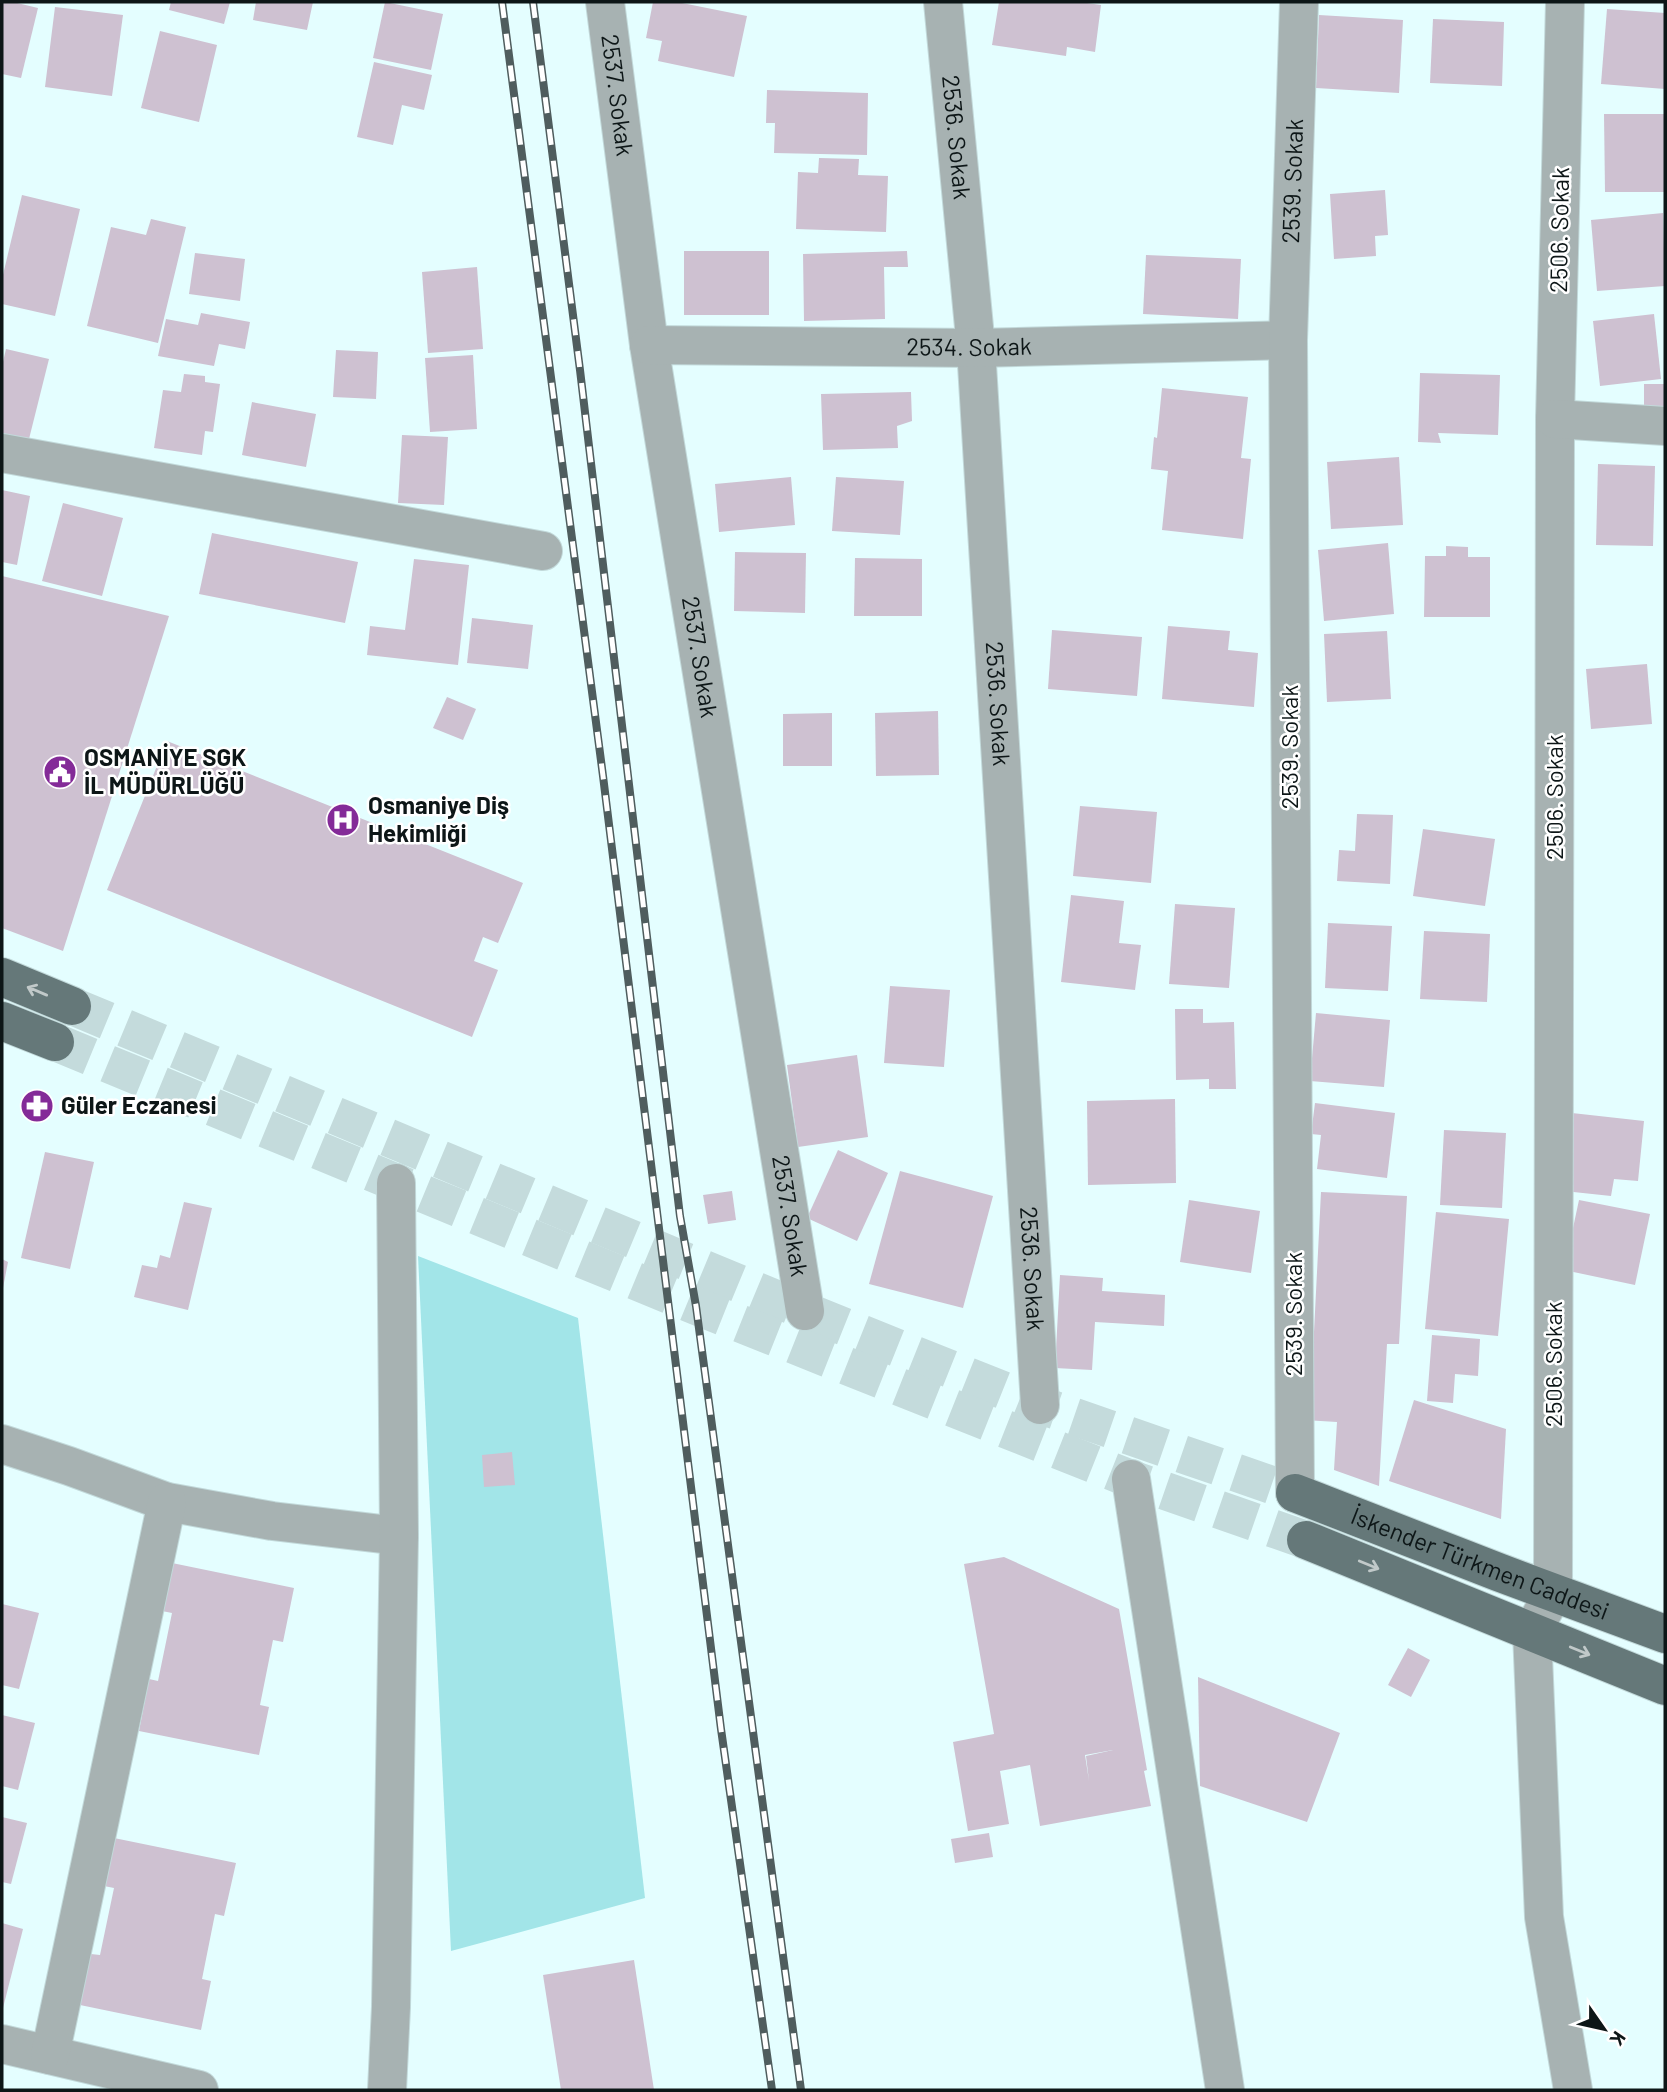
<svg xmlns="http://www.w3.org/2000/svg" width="1667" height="2092" viewBox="0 0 1667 2092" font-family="Barlow,sans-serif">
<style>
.green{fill:#a2e5e8}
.building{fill:#cec1d1;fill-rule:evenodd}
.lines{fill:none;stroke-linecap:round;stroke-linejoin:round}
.major-tunnel{stroke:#c4dbdc;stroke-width:38;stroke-dasharray:38 19;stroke-linecap:butt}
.minor-casing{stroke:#c2d9da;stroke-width:40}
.major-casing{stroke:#c2d9da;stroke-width:40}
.minor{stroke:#a7b2b2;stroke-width:38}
.major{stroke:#657879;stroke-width:38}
.rail-casing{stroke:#4f5d5e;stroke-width:8}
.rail{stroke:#fff;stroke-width:5;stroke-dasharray:16;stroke-linecap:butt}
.oneway{stroke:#c1c9c9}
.labels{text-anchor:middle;stroke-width:5;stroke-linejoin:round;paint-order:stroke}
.street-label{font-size:24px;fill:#0d1617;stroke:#fff}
.poi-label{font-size:24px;font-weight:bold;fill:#0d1617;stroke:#fff;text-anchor:start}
</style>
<rect width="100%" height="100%" fill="#e4feff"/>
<polygon class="green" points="418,1256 578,1318 645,1898 451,1951"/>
<g class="building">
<polygon points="2,2 13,2 38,8 21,78 2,74"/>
<polygon points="171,2 230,2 224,24 169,10"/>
<polygon points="256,2 313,2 307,30 253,20"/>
<polygon points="385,2 443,14 431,70 373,58"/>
<polygon points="653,2 677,2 747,16 734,77 658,61 662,41 646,38"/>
<polygon points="999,2 1080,2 1101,5 1095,52 1067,47 1066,56 992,45"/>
<polygon points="55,7 123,15 112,96 45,87"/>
<polygon points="1607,9 1665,13 1665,89 1601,84"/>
<polygon points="1319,15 1403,20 1399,93 1316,88"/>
<polygon points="1433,19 1504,22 1502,86 1430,83"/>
<polygon points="160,31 217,45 199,122 141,108"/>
<polygon points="374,62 432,75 424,110 402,105 393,145 357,137"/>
<polygon points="767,90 868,93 867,155 774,153 775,123 766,123"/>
<polygon points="1604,114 1665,114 1665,192 1605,192"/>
<polygon points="819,158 859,159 858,175 888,176 886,232 796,229 798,172 818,173"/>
<polygon points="1385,190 1388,235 1375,236 1376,256 1334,259 1330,194"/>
<polygon points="22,195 80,209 55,316 2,304 2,279"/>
<polygon points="1663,213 1665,286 1597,291 1591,220"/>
<polygon points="151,219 186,227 158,343 87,326 111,227 146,235"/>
<rect x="684" y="251" width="85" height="64"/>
<polygon points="907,251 908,267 884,267 885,319 804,321 803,254"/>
<polygon points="195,253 245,259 240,301 189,294"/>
<polygon points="1146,255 1241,259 1238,319 1143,314"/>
<polygon points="477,267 483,349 428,353 422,272"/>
<polygon points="201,313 250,322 245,349 219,344 214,366 158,356 166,319 198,325"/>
<polygon points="1654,314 1661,379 1600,386 1593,321"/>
<polygon points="6,349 49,359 28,443 2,437 2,366"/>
<polygon points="336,350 378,352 376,399 333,397"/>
<polygon points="473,355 477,429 430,432 425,358"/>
<polygon points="1420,373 1500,375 1498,435 1438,433 1441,443 1418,442"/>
<polygon points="184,374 205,376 205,382 220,384 213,432 205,431 202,455 154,448 163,390 181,392"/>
<polygon points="1644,384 1665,384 1665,408 1644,407"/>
<polygon points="1162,388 1248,397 1241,458 1251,459 1243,539 1162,530 1168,471 1151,469 1154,437 1157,438"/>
<polygon points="911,392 912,421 897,426 898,448 823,450 821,394"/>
<polygon points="252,402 316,414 306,467 242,455"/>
<polygon points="402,435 448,437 444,505 398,503"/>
<polygon points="1399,457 1403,525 1331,529 1327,462"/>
<polygon points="1598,464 1655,466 1653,546 1596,545"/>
<polygon points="791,477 795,525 719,532 715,484"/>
<polygon points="836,477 904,481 900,535 832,531"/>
<polygon points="2,490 30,496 17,565 2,562"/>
<polygon points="63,503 123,518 102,596 42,581"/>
<polygon points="212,533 358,562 345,623 199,594"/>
<polygon points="1388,543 1394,614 1324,621 1318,550"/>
<polygon points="1446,546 1468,547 1468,557 1490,557 1490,617 1424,617 1425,556 1446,556"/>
<polygon points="735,552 806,553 805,613 734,611"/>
<polygon points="855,558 922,559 922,616 854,616"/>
<polygon points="414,559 469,565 458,665 367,655 370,626 405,630"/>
<polygon points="2,576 169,616 63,951 2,928"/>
<polygon points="472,618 533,625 528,669 467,663"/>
<polygon points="1168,626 1230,631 1228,650 1258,653 1254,707 1162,699"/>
<polygon points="1052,630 1142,637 1137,696 1048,689"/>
<polygon points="1387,631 1391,699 1327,702 1324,634"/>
<polygon points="1647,664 1652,724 1591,729 1586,669"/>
<polygon points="447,697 476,709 463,740 433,728"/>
<polygon points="938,711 939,775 876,776 875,713"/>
<polygon points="832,713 832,766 783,766 783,714"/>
<polygon points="167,741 523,883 498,943 483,937 474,961 498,970 472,1037 107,890"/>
<polygon points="1080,806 1157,812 1151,883 1073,876"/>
<polygon points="1357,814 1393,815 1390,884 1337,881 1339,850 1355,851"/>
<polygon points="1423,829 1495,839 1485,906 1413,896"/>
<polygon points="1071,895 1124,901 1119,943 1141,945 1135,990 1061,982"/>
<polygon points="1175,904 1235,908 1229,988 1169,984"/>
<polygon points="1328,923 1392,926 1388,991 1325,988"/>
<polygon points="1424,931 1490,934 1487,1002 1420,999"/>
<polygon points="890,986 950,990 944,1067 884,1063"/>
<polygon points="1175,1009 1203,1009 1203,1023 1234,1022 1236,1089 1209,1089 1209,1079 1176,1080"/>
<polygon points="1316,1013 1390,1020 1384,1087 1310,1081"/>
<polygon points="857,1055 868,1137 798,1147 787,1065"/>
<polygon points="1175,1099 1176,1183 1088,1185 1087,1101"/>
<polygon points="1315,1103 1395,1113 1387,1178 1317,1169 1321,1135 1311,1134"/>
<polygon points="1572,1113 1644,1121 1638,1181 1614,1179 1611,1196 1564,1191"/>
<polygon points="1444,1130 1506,1133 1502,1208 1440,1205"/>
<polygon points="838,1150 888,1173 857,1241 807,1218"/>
<polygon points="45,1152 94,1162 70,1269 21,1258"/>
<polygon points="900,1171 993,1196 963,1308 869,1284"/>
<polygon points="732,1191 736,1220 708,1224 703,1195"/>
<polygon points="1321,1192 1407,1196 1399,1344 1387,1344 1379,1486 1334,1470 1337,1422 1304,1420 1311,1392"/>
<polygon points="1189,1200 1260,1211 1251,1273 1180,1262"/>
<polygon points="1579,1200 1650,1214 1635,1285 1564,1270"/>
<polygon points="184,1202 212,1208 188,1310 134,1297 142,1265 157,1268 160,1255 170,1258"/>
<polygon points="1436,1212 1509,1219 1498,1336 1425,1329"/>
<polygon points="2,1259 8,1262 3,1288 2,1288"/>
<polygon points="1060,1275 1103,1278 1102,1291 1165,1295 1164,1326 1095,1322 1092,1370 1055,1368"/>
<polygon points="1432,1335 1480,1339 1478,1376 1455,1374 1453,1403 1427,1401"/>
<polygon points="1414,1400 1506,1429 1501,1519 1389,1481"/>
<polygon points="512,1452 515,1485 484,1487 482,1455"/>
<path d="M 1004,1557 L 1119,1609 L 1147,1770 L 1144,1771 L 1151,1806 L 1040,1826 L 1030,1765 L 1000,1771 L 1009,1824 L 968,1831 L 953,1742 L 994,1734 L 964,1564 ZM 1113,1750 L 1086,1756 L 1089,1781 L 1085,1755 Z"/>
<polygon points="172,1563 294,1588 283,1642 273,1640 260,1705 269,1707 259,1755 139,1731 149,1679 158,1681 172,1613 162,1611"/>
<polygon points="2,1604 39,1613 19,1689 2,1685"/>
<polygon points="1408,1648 1430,1660 1411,1697 1388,1685"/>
<polygon points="1198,1677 1340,1733 1307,1822 1200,1786"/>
<polygon points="2,1715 35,1723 18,1790 2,1786"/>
<polygon points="2,1817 27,1823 11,1884 2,1882"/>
<polygon points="989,1833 993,1857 955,1863 951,1839"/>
<polygon points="114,1838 236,1863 224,1916 215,1914 202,1979 211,1981 201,2030 80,2005 91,1954 100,1955 114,1888 104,1886"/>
<polygon points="2,1923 23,1929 3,2008 2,2007"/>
<polygon points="634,1960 654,2090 561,2090 543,1975"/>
</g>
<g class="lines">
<g class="major-tunnel">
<polyline points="72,1006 805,1311 1040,1405 1295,1493"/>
<polyline points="55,1042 696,1306 1131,1479 1306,1540"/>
</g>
<defs>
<g id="minor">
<path id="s1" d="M 605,2 L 649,345 L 805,1311"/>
<path id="s2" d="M 943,2 L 976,348 L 1040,1405"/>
<polyline points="1565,2 1555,419 1553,1593 1532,1632 1544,1917 1573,2090"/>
<path id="s3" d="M 649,345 L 976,348 L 1288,340"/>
<polyline points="1555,419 1665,426"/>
<polyline points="2,453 543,551"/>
<polyline points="2,1444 69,1466 167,1502 272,1521 399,1536"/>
<polyline points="1131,1479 1225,2090"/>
<path id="s4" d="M 1295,1493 L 1288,340 L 1299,2"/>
<polyline points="2,2044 199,2090"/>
<polyline points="50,2055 167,1502"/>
<polyline points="387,2090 391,2007 399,1536 396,1183"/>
</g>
<g id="major">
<polyline points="2,977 72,1006"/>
<polyline points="2,1021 55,1042"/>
<path id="s5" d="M 1295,1493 L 1498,1572 L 1665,1634"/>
<polyline points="1306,1540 1665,1686"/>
</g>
</defs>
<use href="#minor" class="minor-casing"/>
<use href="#major" class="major-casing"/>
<use href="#minor" class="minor"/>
<use href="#major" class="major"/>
<defs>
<g id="rail">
<polyline points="502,2 603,776 721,1729 772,2090"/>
<polyline points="533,2 580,370 680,1216 696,1306 801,2090"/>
</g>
</defs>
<use href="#rail" class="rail-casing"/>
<use href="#rail" class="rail"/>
</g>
<defs><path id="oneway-shaft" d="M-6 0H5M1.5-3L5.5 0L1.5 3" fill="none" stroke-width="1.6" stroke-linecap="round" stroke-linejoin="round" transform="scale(1.75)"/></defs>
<g class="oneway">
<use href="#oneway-shaft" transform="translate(37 991) rotate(-157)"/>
<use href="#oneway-shaft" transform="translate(1369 1565) rotate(22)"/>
<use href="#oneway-shaft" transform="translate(1580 1651) rotate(22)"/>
</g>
<defs>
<symbol id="civic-disc" viewBox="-11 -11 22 22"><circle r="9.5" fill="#842b98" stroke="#fff"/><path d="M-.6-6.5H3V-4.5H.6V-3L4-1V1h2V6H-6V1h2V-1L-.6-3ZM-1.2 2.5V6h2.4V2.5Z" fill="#fff"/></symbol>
<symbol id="hospital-disc" viewBox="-11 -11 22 22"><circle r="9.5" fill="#842b98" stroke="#fff"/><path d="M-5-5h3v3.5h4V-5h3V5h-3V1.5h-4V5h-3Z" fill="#fff"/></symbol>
<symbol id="pharmacy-disc" viewBox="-11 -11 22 22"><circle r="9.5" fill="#842b98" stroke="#fff"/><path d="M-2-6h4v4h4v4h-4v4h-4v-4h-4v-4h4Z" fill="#fff"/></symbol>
</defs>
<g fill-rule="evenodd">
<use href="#civic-disc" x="41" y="753" width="38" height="38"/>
<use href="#hospital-disc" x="324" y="801" width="38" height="38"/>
<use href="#pharmacy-disc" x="18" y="1087" width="38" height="38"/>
</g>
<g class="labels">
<g class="street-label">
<text dy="8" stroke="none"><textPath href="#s1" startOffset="94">2537. Sokak</textPath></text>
<text dy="8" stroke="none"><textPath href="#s2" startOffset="136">2536. Sokak</textPath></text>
<text dy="8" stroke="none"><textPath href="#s4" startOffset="1312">2539. Sokak</textPath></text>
<text transform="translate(1560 230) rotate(-89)" y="8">2506. Sokak</text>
<text dy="8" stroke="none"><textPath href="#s3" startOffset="320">2534. Sokak</textPath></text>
<text dy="8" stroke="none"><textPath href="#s1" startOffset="662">2537. Sokak</textPath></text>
<text dy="8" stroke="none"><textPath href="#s2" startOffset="704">2536. Sokak</textPath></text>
<text transform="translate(1290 747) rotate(-90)" y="8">2539. Sokak</text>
<text transform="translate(1555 797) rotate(-90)" y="8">2506. Sokak</text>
<text dy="8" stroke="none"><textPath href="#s1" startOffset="1228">2537. Sokak</textPath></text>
<text dy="8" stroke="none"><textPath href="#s2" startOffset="1270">2536. Sokak</textPath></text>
<text transform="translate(1294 1314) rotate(-90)" y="8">2539. Sokak</text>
<text transform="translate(1554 1364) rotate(-90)" y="8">2506. Sokak</text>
<text dy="8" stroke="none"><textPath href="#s5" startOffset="198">İskender Türkmen Caddesi</textPath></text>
</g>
<g class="poi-label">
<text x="84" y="766">OSMANİYE SGK<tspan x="84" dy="28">İL MÜDÜRLÜĞÜ</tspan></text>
<text x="368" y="814">Osmaniye Diş<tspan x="368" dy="28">Hekimliği</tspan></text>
<text x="61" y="1114">Güler Eczanesi</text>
</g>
</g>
<rect width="1667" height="2092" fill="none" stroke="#0d1617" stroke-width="7"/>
<g transform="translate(1604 2029) rotate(124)" stroke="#ffffff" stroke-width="5" paint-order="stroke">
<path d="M0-5L12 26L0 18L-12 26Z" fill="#0d1617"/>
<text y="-10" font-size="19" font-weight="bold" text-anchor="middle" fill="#0d1617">K</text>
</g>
</svg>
